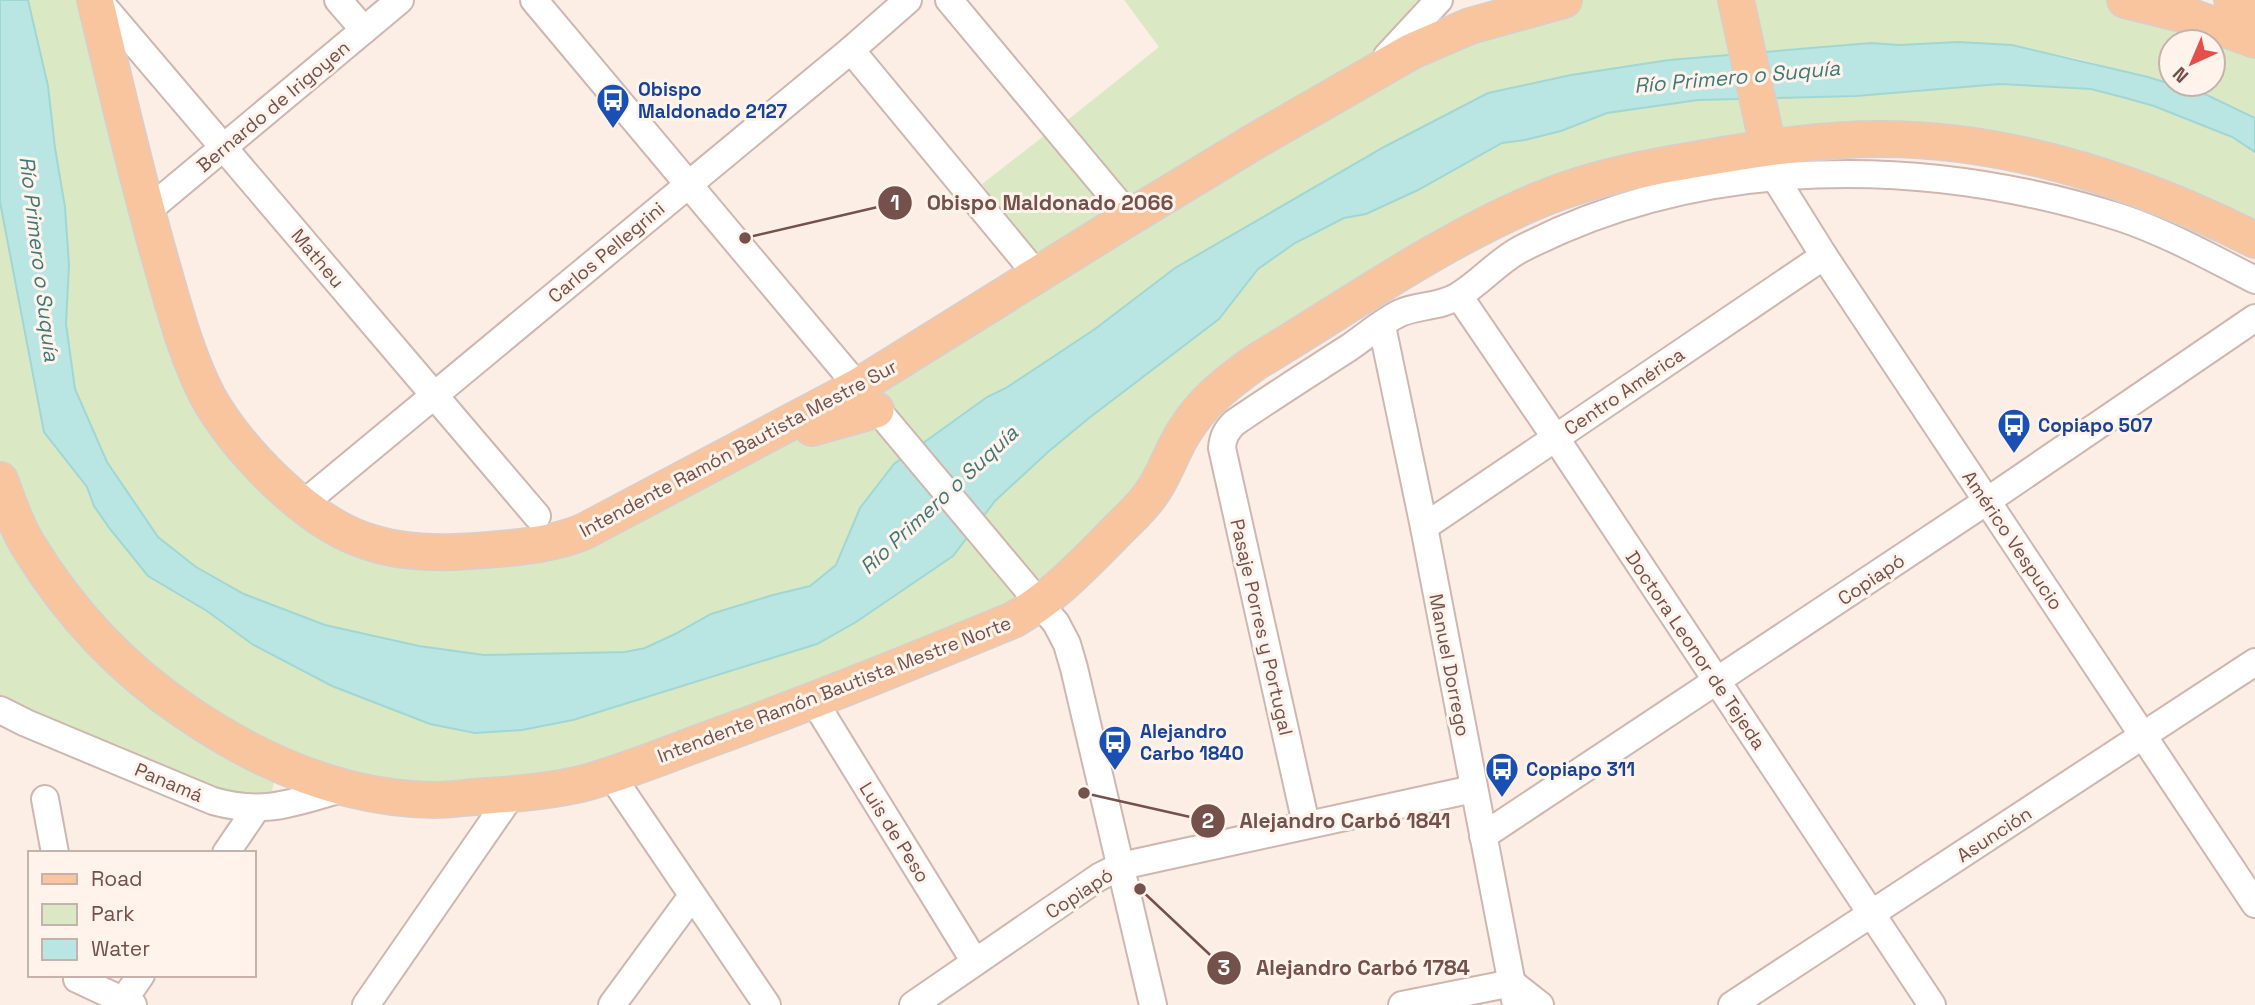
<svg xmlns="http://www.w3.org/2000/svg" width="2255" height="1005" viewBox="0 0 2255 1005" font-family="'Space Grotesk',sans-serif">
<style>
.green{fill:#dae9c3}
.water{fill:#b9e5e3;stroke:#a0d7d4;stroke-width:2}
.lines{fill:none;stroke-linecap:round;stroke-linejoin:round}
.minor-casing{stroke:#cfb6ae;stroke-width:30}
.major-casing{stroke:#d8cecc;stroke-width:38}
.minor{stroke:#fff;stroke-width:26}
.major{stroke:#f9c59e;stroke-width:35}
.labels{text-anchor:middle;stroke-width:6;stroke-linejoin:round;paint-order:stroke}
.transit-label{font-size:19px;font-weight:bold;fill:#164399;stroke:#fff3eb;text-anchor:start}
.street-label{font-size:19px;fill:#74514a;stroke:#fff3eb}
.water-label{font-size:21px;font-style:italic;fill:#3e7977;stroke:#fff3eb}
.leader{fill:none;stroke:#74514a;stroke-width:2.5}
.callout-dot{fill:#74514a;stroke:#fff3eb;stroke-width:2.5}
.mark-label{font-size:21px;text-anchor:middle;font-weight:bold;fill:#fff}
.callout-label{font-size:21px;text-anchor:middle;font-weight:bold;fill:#74514a;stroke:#fff3eb;stroke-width:6;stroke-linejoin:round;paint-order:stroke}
</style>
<rect width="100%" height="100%" fill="#fceee5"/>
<g class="green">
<polygon points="28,0 95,0 193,364 340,530 546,543 1257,140 1564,0 2125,0 2255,40 2255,118 2207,95 2171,84 2213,84 2213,42 2171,42 2171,84 2079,59 2012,45 1958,42 1899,45 1871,43 1669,60 1572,75 1488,93 1384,147 1175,268 1095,329 1006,388 987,397 894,464 860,508 836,565 809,586 741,604 645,648 625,652 484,655 419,646 325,625 244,594 196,567 158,537 107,462 75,389 66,324 69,265 65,207 55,148 48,86"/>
<polygon points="1124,0 1421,0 1352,77 1129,198 1065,122 1159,47"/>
<path d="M 2000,84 C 2030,86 2061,85 2091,89 C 2142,97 2212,124 2255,152 L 2255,240 L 1931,141 L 1606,177 L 1256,362 L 1041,603 L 611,775 L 345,788 L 115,655 L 0,480 L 0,202 L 44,432 L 87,487 L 94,506 L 207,611 L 252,644 L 332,686 L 430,724 L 475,733 L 522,730 L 573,720 L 784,655 L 953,556 L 995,501 L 1048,452 L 1089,418 L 1219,319 L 1258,269 L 1295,243 L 1344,217 L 1366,214 L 1418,190 L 1502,143 L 1525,140 L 1561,131 L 1606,113 L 1698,100 L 1856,96 Z"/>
<polygon points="1049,132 1114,214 1032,255 982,184"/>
<polygon points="0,525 272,774 274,782 272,791 264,796 227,796 0,699"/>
</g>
<polygon class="water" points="0,0 28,0 48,86 55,148 65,207 69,265 66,324 75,389 107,462 158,537 196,567 244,594 325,625 419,646 484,655 625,652 645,648 675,634 711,614 773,595 810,586 836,565 860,508 894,464 987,397 1006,388 1095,329 1175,268 1384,147 1488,93 1571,75 1669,60 1871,43 1899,45 1958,42 2012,45 2148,77 2207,95 2255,118 2255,152 2232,137 2154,106 2122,97 2091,89 2000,84 1856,96 1698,100 1607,113 1561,131 1525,140 1502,143 1418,190 1366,214 1344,218 1295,243 1258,269 1219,319 1089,418 1048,452 995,501 953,556 856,622 817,644 573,720 522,730 475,733 430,724 332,686 252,644 207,611 148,576 110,529 94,506 87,487 44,432 0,202"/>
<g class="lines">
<defs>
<g id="minor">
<polyline points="98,0 537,516"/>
<polyline points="338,0 364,30"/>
<polyline points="534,0 1056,623 1067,644 1074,668 1153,1005"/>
<polyline points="949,0 1130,217"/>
<polyline points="851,50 1037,275"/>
<polyline points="1387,56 1439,0"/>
<polyline points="1774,176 1824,256 2255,904"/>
<polyline points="146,212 400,0"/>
<polyline points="1459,296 1555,437 1932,1005"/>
<polyline points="1382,326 1424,527 1516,1005"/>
<polyline points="303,504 851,50 908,0"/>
<polyline points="1424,527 1824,256"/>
<polyline points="814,701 975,962"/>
<path d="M 0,710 L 26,723 L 213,801 C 266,816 294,802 345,788"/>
<polyline points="611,775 767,1005"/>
<polyline points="45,799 55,853"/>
<path d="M 1306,824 L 1222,448 C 1223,437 1226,431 1234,423 C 1272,397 1311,372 1350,347 C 1366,336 1383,321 1400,313 C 1419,305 1440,307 1458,296 C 1480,283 1498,261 1521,249 C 1705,154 1925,156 2119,217 C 2165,232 2212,258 2255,280"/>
<polyline points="1483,836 1987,501 2255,318"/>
<polyline points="226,853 256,809"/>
<polyline points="77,979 133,1005"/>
<polyline points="1512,983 1540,1005"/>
<polyline points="123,1001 141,975"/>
<polyline points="366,1005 512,794"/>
<polyline points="612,1005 692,896"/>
<polyline points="913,1005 1099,877 1121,866 1473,789"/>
<polyline points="1402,1005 1512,983"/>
<polyline points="1732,1005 2255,662"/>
</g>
<g id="major">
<path d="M 95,0 C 116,87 136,175 161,262 C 174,307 186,355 208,397 C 238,450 307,522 366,541 C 394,551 424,553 455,552 C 493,550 550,547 585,531 L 857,387 L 1130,217 L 1257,140 L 1412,51 L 1470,26 L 1564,0"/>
<polyline points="1736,0 1768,147"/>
<polyline points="2125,0 2186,15 2255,40"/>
<polyline points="2232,0 2255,18"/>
<polyline points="812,428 876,410"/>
<path d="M 0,480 C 8,501 16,526 28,545 C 68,611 122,669 186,712 C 259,762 343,799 434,800 C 451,800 469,797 487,796 C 519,794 550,791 581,784 C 630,771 678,750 726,733 C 823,698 918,659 1013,620 C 1051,599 1081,567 1111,537 C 1124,523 1140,510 1151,494 C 1165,475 1171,452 1184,432 C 1202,402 1228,382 1256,362 C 1348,307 1445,238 1544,198 C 1596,177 1651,167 1705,158 C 1763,148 1822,139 1881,139 C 2012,139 2139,182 2255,240"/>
</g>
</defs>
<use href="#minor" class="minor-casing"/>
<use href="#major" class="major-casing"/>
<use href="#minor" class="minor"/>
<use href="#major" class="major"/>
</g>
<defs>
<symbol id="bus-pin" viewBox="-11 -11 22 30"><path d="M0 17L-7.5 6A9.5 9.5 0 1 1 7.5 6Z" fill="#1a4fb4" stroke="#fff3eb"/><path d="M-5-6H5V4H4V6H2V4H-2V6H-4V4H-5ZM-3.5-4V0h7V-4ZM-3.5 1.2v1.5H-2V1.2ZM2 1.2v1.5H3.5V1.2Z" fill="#fff"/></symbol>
</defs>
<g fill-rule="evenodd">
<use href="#bus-pin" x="594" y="81" width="38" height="52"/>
<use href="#bus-pin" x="1995" y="406" width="38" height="52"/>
<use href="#bus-pin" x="1096" y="723" width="38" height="52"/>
<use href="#bus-pin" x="1483" y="750" width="38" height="52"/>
</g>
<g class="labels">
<g class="transit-label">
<text x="638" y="96">Obispo<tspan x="638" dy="22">Maldonado 2127</tspan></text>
<text x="2038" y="432">Copiapo 507</text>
<text x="1140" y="738">Alejandro<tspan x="1140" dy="22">Carbo 1840</tspan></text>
<text x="1526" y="776">Copiapo 311</text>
</g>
<g class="street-label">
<text transform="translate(273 106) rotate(-40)" y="7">Bernardo de Irigoyen</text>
<text transform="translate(606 252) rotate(-40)" y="7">Carlos Pellegrini</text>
<text transform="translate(318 258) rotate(50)" y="7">Matheu</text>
<text transform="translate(1624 391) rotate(-34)" y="7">Centro América</text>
<text transform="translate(738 448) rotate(-28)" y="7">Intendente Ramón Bautista Mestre Sur</text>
<text transform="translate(2013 540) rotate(56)" y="7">Américo Vespucio</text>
<text transform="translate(1871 579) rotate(-34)" y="7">Copiapó</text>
<text transform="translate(1262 627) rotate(77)" y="7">Pasaje Porres y Portugal</text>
<text transform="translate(1696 650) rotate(56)" y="7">Doctora Leonor de Tejeda</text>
<text transform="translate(1450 665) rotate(79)" y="7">Manuel Dorrego</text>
<text transform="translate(834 689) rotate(-21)" y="7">Intendente Ramón Bautista Mestre Norte</text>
<text transform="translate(169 782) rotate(23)" y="7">Panamá</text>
<text transform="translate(895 832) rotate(58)" y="7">Luis de Peso</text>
<text transform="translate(1994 834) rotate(-33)" y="7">Asunción</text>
<text transform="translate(1079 893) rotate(-33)" y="7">Copiapó</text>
</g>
<g class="water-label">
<text transform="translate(1737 77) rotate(-5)" y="7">Río Primero o Suquía</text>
<text transform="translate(39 259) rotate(83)" y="7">Río Primero o Suquía</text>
<text transform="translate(939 500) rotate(-43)" y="7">Río Primero o Suquía</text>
</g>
</g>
<path class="leader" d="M745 238L895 203M1084 793L1208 821M1140 889L1224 968"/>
<g class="callout-dot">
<circle cx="745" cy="238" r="7"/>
<circle cx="1084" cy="793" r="7"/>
<circle cx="1140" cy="889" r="7"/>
<circle cx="895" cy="203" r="18"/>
<circle cx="1208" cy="821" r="18"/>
<circle cx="1224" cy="968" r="18"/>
</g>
<g class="mark-label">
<text x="895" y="210">1</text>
<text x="1208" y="828">2</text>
<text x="1224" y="975">3</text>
</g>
<g class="callout-label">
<text x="1050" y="210">Obispo Maldonado 2066</text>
<text x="1345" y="828">Alejandro Carbó 1841</text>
<text x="1363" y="975">Alejandro Carbó 1784</text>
</g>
<rect x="28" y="851" width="228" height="126" fill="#fff3eb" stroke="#c7b2ab" stroke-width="2"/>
<rect x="42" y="874" width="35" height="10" fill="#f9c59e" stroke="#c7b2ab" stroke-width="2"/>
<text x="91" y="886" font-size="21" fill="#74514a">Road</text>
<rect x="42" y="904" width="35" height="21" fill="#dae9c3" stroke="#c7b2ab" stroke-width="2"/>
<text x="91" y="921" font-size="21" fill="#74514a">Park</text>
<rect x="42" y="939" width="35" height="21" fill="#b9e5e3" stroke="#c7b2ab" stroke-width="2"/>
<text x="91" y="956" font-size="21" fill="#74514a">Water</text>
<g transform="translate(2192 63) rotate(224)"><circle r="33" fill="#fff3eb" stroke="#c7b2ab" stroke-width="2"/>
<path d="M0-5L12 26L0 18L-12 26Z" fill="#e44f4c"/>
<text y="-10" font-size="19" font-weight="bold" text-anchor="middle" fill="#74514a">N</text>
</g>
</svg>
